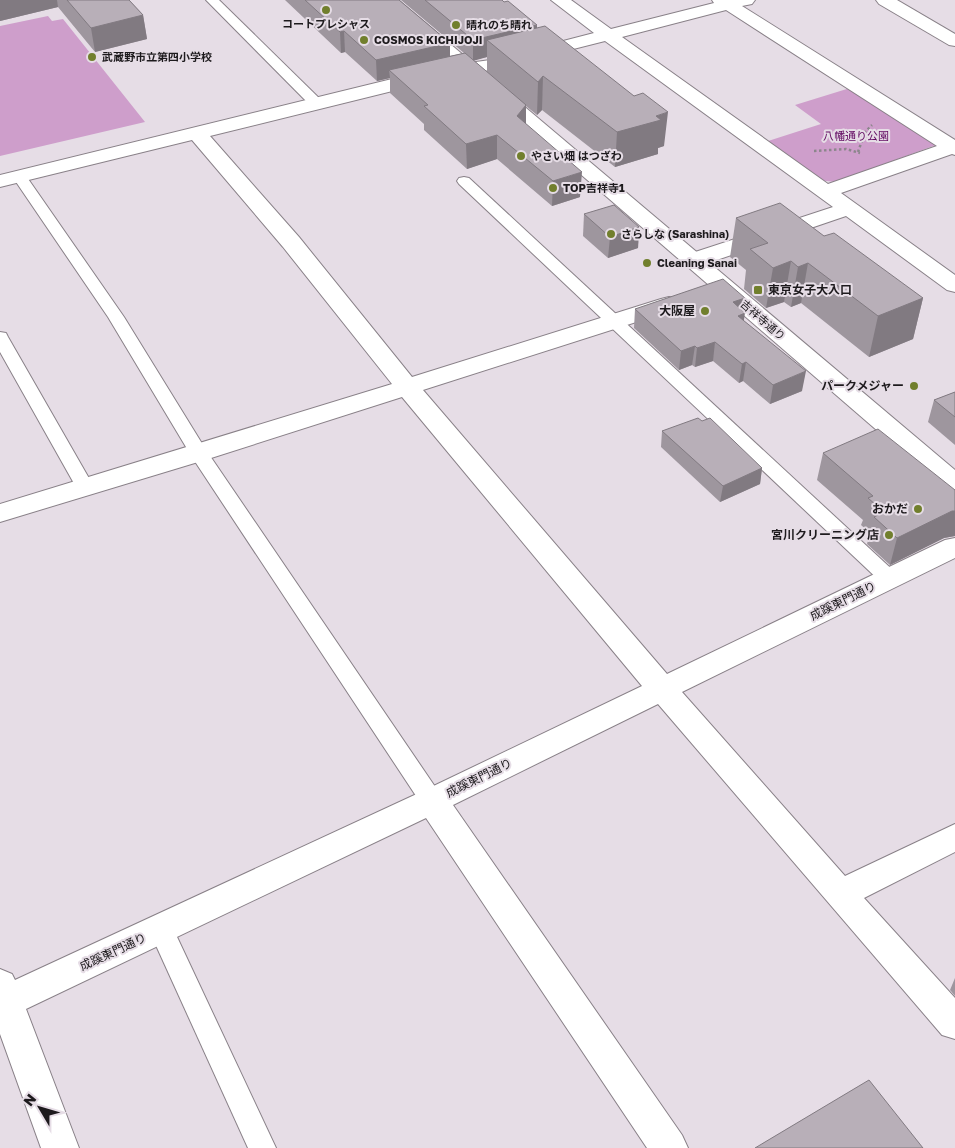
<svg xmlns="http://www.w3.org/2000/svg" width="955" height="1148" viewBox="0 0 955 1148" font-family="'Golos Text','Noto Sans JP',sans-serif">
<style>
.green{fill:#ce9ecb}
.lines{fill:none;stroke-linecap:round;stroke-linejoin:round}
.service-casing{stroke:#898188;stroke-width:2}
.minor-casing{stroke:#898188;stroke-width:2}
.secondary-casing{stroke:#898188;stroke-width:2}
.path{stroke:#8c868c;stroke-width:2.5;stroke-dasharray:2.5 2.5;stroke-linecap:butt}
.service{fill:#fff;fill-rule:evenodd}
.minor{fill:#fff;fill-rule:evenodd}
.secondary{fill:#fff;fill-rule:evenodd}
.wall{fill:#9e969e;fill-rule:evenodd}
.shaded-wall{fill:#817a81}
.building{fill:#b8afb8;stroke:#817a81}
.poi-dot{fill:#717f2d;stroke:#e6dde6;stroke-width:2}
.labels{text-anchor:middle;stroke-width:4;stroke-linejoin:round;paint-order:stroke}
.far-poi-label{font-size:11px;font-weight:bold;fill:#1d1a1d;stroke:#e6dde6;text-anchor:start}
.far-park-label{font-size:11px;fill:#610861;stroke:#e6dde6}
.far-street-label{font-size:11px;fill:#1d1a1d;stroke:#e6dde6}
.poi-label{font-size:12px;font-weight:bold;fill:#1d1a1d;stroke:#e6dde6;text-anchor:end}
.street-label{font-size:12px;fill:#1d1a1d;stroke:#e6dde6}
</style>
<rect width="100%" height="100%" fill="#e6dde6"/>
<g class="green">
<polygon points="48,16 52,21 63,19 145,122 0,156 0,26"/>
<polygon points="850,88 936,145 835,182 818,180 765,142 821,124 795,105"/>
</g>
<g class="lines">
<defs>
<g id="service">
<polygon points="206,0 219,0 321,100 323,103 321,106 311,106"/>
<polygon points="19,172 24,173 124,317 206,450 440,794 443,801 440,808 432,810 424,808 192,457 108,317 12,176 14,173"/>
<polygon points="464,177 469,178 897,574 900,579 897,584 890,586 883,584 459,184 457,181 459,178"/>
<polygon points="0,332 6,333 8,337 94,487 92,491 85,493 78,491 76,487 0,352"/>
<polygon points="161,919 170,922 276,1148 248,1148 149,930 152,922"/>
</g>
<g id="minor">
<path d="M 551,0 L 571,0 L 611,29 L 714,3 L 712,0 L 755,0 L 752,4 L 742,6 L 955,140 L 955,155 L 952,154 L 841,193 L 955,275 L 955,292 L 947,290 L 846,216 L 702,265 L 694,267 L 686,265 L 683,260 L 686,255 L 833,207 L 605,41 L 490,70 L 441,79 L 210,136 L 299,237 L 412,377 L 661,299 L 669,297 L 677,299 L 680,304 L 677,309 L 423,390 L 667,674 L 945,540 L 955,538 L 955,558 L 682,692 L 845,876 L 955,824 L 955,852 L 864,898 L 955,998 L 955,1039 L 942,1035 L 658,704 L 453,805 L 682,1135 L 688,1148 L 647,1148 L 426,818 L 26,1009 L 79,1148 L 41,1148 L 0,1034 L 0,969 L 12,974 L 15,980 L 421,792 L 642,686 L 402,397 L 208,459 L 0,522 L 0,504 L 392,384 L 283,247 L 192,140 L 0,187 L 0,175 L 441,67 L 490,60 L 594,33 ZM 726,10 L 937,146 L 828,184 L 622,37 Z"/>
<polygon points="876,0 897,0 955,34 955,46 949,45 879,4"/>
</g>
<polygon id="secondary" points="379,0 398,0 955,470 955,493 946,490"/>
</defs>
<use href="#service" class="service-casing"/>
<use href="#minor" class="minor-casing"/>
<use href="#secondary" class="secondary-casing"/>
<g class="path">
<polyline points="814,151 846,149 860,153"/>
<polyline points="858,152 865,132 872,125"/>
</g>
<use href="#service" class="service"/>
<use href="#minor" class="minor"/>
<use href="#secondary" class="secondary"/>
</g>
<g class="wall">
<polygon points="0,0 129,0 143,15 147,39 95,52 58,7 0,21"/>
<path d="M 285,0 L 399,0 L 450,43 L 450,56 L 464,53 L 401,0 L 502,0 L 537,28 L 664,146 L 658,148 L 658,154 L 615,167 L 542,110 L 537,115 L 526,106 L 526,124 L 580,197 L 552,206 L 497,159 L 467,169 L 424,130 L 424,124 L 390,93 L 390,78 L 377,81 L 345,52 L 341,53 ZM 487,57 L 487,72 L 473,60 Z"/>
<polygon points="584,214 639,227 638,248 608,258 583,236"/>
<polygon points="736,218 824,236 923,298 913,339 869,357 801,303 791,307 784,302 766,308 744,289 746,270 730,257"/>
<polygon points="745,298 743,312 744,321 802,391 770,404 743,381 739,383 713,361 695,367 692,365 679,370 634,328 635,309"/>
<polygon points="955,392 955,445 928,422 934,400"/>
<polygon points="702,421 762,468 760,484 720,502 661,447 662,431"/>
<polygon points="823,453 955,490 955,536 944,538 890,565 867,544 870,533 861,525 863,520 817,480"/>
<polygon points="955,978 955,996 950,990"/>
</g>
<g class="shaded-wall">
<polygon points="0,0 57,0 58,7 0,21"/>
<polygon points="143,15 147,39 95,52 91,28"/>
<polygon points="537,25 537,46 487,40 487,57 473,61 473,40"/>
<polygon points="344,31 345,52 341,53 340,32"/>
<polygon points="450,43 450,64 389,70 390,78 377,81 376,60"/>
<polygon points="543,76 542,110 537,115 538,82"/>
<polygon points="526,105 526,129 517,116"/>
<polygon points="668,112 664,146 658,148 658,154 615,167 617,132 656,116"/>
<polygon points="497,135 497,159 467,169 466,144"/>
<polygon points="582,172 580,197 552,206 553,181"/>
<polygon points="639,227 638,248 608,258 610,237"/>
<polygon points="791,261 784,302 766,308 773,268"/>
<polygon points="808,263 801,303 791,307 798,267"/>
<polygon points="745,298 743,314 745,313 742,332 733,302"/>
<polygon points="923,298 913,339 869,357 878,316"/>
<polygon points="715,342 713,361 695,367 697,348"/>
<polygon points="695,346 692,365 679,370 681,351"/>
<polygon points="746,362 743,381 739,383 742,364"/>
<polygon points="806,371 802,391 770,404 773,385"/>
<polygon points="762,468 760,484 720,502 723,486"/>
<polygon points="952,511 955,511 955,536 944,538 890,565 897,538"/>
</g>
<g class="building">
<polygon points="67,0 129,0 143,15 91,28"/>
<polygon points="305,0 399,0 450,43 376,60 344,31 340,32"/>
<polygon points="425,0 502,0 504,2 508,1 537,25 473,40"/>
<polygon points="545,26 634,96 643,93 668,112 656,116 661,120 617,132 543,76 538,82 487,40"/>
<polygon points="465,53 526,105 517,116 582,172 553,181 497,135 466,144 424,106 428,105 389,70"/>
<polygon points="780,203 824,236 834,233 923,298 878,316 808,263 798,267 791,261 773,268 750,249 768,243 736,218"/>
<polygon points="614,205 639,227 610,237 584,214"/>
<polygon points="723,279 745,298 733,302 745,313 738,316 806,371 773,385 746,362 742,364 715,342 697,348 695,346 681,351 635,309"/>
<polygon points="955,392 955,417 934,400"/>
<polygon points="698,418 702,421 710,418 762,468 723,486 662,431"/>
<polygon points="878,429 955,490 955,511 952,511 897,538 874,517 884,512 868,498 873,496 823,453"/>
<polygon points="869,1080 923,1148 755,1148"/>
</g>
<g class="poi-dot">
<circle cx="326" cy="10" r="5"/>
<circle cx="456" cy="25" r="5"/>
<circle cx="364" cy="40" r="5"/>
<circle cx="92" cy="57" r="5"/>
<circle cx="521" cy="156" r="5"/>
<circle cx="553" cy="188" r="5"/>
<circle cx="611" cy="234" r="5"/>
<circle cx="647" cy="263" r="5"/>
<rect x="753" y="285" width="10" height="10" rx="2.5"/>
<circle cx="705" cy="311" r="5"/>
<circle cx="914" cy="386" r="5"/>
<circle cx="918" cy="509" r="5"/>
<circle cx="889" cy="535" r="5"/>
</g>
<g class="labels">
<g class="far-poi-label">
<text x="326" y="28" text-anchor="middle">コートプレシャス</text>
<text x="466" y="29">晴れのち晴れ</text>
<text x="374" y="44">COSMOS KICHIJOJI</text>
<text x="102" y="61">武蔵野市立第四小学校</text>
<text x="531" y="160">やさい畑 はつざわ</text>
<text x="563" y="192">TOP吉祥寺1</text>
<text x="621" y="238">さらしな (Sarashina)</text>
<text x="657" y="267">Cleaning Sanai</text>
</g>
<g class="far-park-label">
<text x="856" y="140">八幡通り公園</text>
</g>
<g class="far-street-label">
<text transform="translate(763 320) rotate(41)" y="4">吉祥寺通り</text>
</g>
<g class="poi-label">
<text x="768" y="294" text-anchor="start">東京女子大入口</text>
<text x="695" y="315">大阪屋</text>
<text x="904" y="390">パークメジャー</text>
<text x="908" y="513">おかだ</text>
<text x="879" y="539">宮川クリーニング店</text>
</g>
<g class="street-label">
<text transform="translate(843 601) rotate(-26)" y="4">成蹊東門通り</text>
<text transform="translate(479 778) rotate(-26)" y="4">成蹊東門通り</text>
<text transform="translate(113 952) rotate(-25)" y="4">成蹊東門通り</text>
</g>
</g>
<g transform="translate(40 1108) rotate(308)" stroke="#e6dde6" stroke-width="4" paint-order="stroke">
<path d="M0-4L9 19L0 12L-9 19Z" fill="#1d1a1d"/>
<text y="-8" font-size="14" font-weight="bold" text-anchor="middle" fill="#1d1a1d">N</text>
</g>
</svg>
